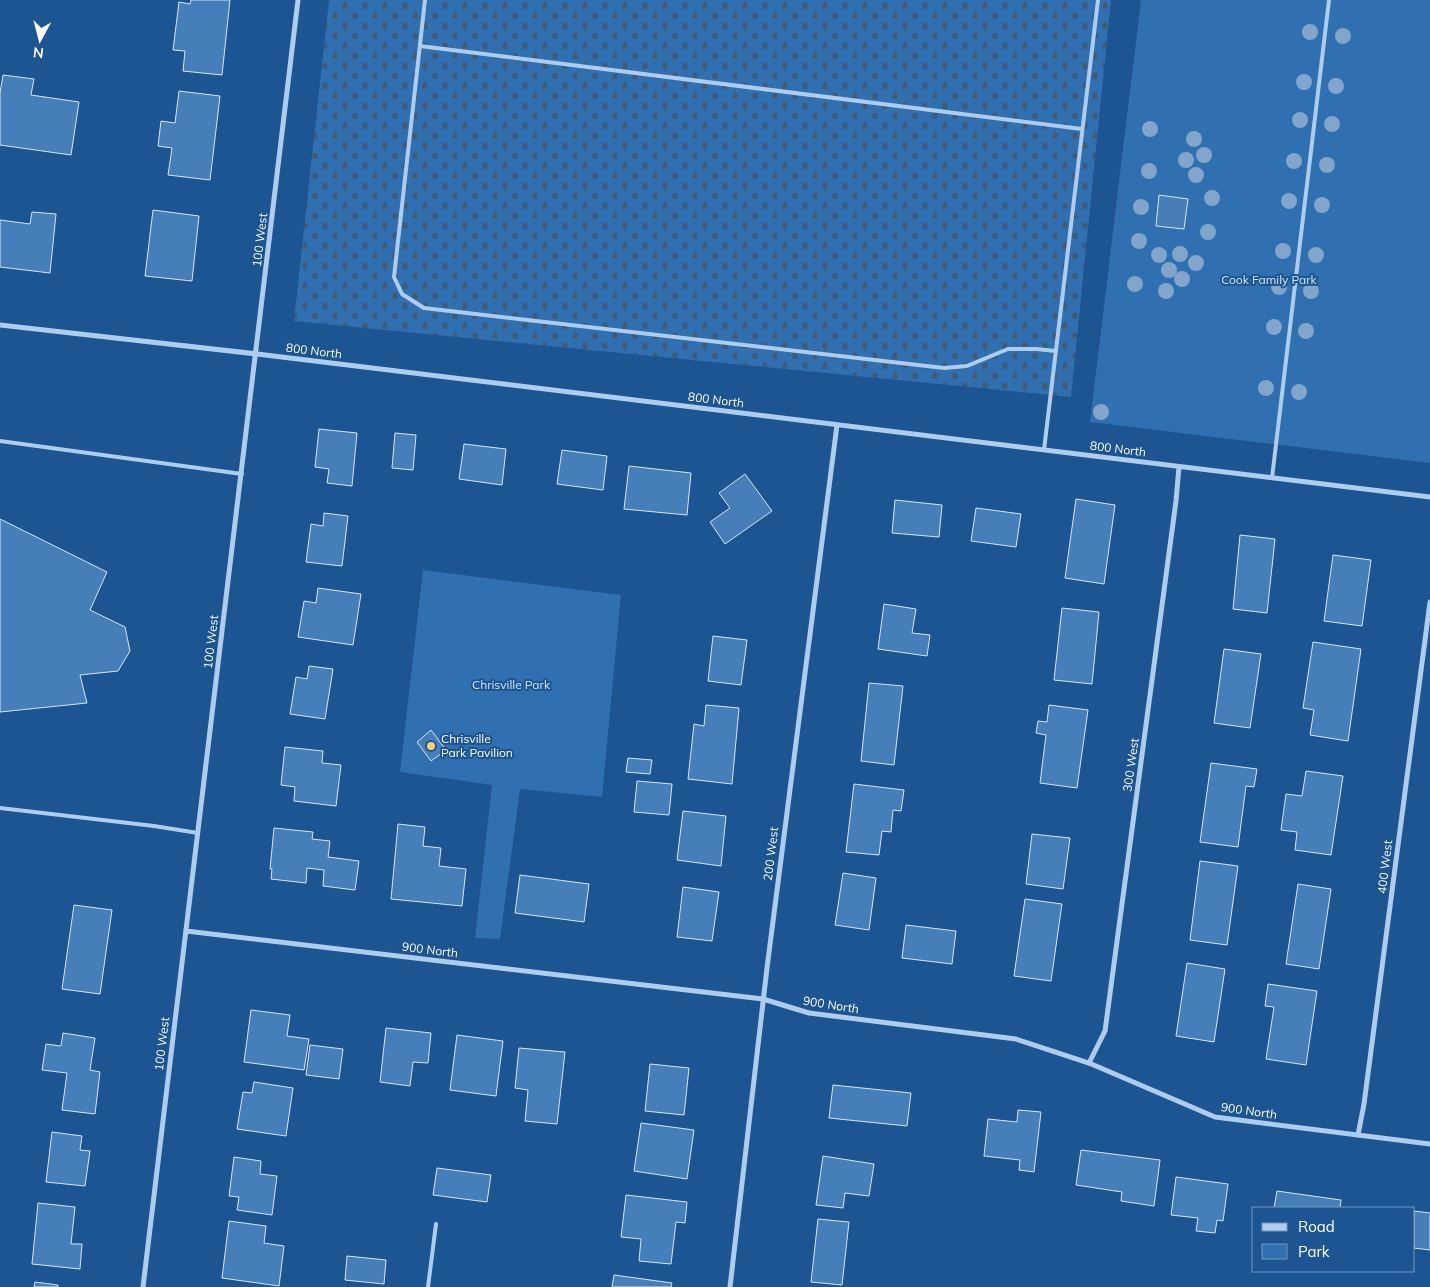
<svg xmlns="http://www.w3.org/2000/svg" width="1430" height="1287" viewBox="0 0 1430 1287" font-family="Mulish,sans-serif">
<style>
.cemetery{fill:url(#cemetery-stones)}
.park{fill:#306fb0}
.building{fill:#457eb9;stroke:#d4e7fa}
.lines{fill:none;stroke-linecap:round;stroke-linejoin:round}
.lane{stroke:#aecdee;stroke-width:4}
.street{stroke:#aecdee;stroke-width:5}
.tree{fill:#82a5cb}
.poi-dot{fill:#fecf6c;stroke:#1d5492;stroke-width:2}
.labels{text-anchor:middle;stroke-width:4;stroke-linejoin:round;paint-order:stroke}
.street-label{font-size:12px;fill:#fff;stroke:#1d5492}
.park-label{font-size:12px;fill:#d4e7fa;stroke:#1d5492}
.poi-label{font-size:12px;fill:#fff;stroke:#1d5492;text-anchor:start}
</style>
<defs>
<pattern id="cemetery-stones" width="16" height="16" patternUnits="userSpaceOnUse" patternTransform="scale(1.25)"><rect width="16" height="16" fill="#306fb0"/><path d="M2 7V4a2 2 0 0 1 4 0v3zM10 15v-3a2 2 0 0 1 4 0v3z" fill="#415a74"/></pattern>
</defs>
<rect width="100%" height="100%" fill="#1d5492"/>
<polygon class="cemetery" points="329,0 1111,0 1071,397 294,321"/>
<g class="park">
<polygon points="1141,0 1430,0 1430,463 1090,422"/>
<polygon points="423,570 621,595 602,797 520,789 500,939 475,938 492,785 400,772"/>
</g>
<g class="building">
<polygon points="191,0 230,0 222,75 183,71 185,51 173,50 179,2 190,4"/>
<polygon points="3,75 34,79 31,95 79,102 71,155 0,145 0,93"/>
<polygon points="179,91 220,96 210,180 168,175 172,148 158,146 161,121 175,123"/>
<polygon points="1159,195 1188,199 1184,229 1156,226"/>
<polygon points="153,210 199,216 192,281 145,276"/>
<polygon points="32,212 56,214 50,273 0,267 0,220 30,224"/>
<polygon points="319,429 357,433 352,486 327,483 329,469 315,467"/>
<polygon points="395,433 416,435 413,470 392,468"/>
<polygon points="464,444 506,449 502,485 459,479"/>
<polygon points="562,450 607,456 603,490 557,484"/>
<polygon points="629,466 691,473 687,515 624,509"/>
<polygon points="745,474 772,511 725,544 710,522 730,508 719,493"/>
<polygon points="1076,499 1115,505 1104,584 1065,578"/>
<polygon points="895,500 942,505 939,537 892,533"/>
<polygon points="976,508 1021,514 1016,547 971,541"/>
<polygon points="324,513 348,516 342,566 306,562 311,524 323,526"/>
<polygon points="0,519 107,572 90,610 125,627 130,651 118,671 80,675 87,703 0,712"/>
<polygon points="1240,535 1275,539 1267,613 1233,609"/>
<polygon points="1333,555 1371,560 1362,626 1324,621"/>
<polygon points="318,588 361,594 353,645 298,637 304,601 316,603"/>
<polygon points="884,604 916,609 912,633 930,635 927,656 878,649"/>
<polygon points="1062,608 1099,612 1092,684 1054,680"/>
<polygon points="713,636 747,640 741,685 708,681"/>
<polygon points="1313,642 1361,649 1348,741 1310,735 1314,710 1303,708"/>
<polygon points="1224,649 1261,654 1250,728 1214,723"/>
<polygon points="309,666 333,669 325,719 290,714 296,677 307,679"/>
<polygon points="869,683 903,686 894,765 861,761"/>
<polygon points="706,705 739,708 732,784 688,779 694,724 704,726"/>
<polygon points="1049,705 1088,710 1077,788 1040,783 1046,735 1036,733 1038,721 1047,722"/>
<polygon points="431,730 446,750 431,761 417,742"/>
<polygon points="285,747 323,751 322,763 341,765 336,806 294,801 295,787 281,785"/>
<polygon points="628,758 652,760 650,774 626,772"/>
<polygon points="1211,763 1257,769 1254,787 1246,786 1238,847 1200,842"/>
<polygon points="1306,771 1343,776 1331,855 1295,850 1297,832 1281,830 1286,794 1302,796"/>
<polygon points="637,781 672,784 669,815 634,812"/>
<polygon points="854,784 904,790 901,811 893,810 891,832 882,831 879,855 846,852"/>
<polygon points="683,811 726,816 721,866 677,860"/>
<polygon points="398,824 425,827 423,846 441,848 439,866 466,869 462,906 391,899"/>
<polygon points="274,828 313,832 312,839 330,841 328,857 359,861 355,890 323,886 324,870 307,868 306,883 271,879 272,869 270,869"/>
<polygon points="1032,834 1070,838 1063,889 1026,884"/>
<polygon points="1200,861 1238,866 1227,945 1190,940"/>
<polygon points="843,873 876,878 869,930 835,925"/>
<polygon points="520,875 589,884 584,922 515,913"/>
<polygon points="1298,884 1331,889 1319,969 1286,964"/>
<polygon points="683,887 719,892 712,941 677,937"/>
<polygon points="1025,899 1062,904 1051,981 1014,976"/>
<polygon points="74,905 112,910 100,994 62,989"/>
<polygon points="906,925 956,931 952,964 902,958"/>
<polygon points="1187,963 1225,969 1214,1042 1176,1036"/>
<polygon points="1268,984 1317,991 1306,1065 1266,1059 1274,1007 1265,1006"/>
<polygon points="251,1010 290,1015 287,1036 309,1039 304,1070 244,1062"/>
<polygon points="386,1028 431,1033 428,1063 413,1062 410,1086 380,1082"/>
<polygon points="63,1033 95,1038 90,1070 100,1072 95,1114 62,1110 67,1073 42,1070 46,1044 61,1046"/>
<polygon points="457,1035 503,1041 496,1096 450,1090"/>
<polygon points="310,1045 343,1049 339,1079 306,1075"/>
<polygon points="519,1048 565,1052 557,1124 525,1121 528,1090 515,1088"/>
<polygon points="650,1064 689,1068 684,1115 645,1111"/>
<polygon points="254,1082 293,1088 286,1136 237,1129 243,1092 252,1093"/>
<polygon points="833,1085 911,1093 907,1126 829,1118"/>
<polygon points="1018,1110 1041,1112 1034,1172 1019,1170 1020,1160 984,1156 988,1119 1017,1122"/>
<polygon points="641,1123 694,1130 687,1179 634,1171"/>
<polygon points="52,1132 82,1136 80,1150 90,1151 85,1186 46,1182"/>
<polygon points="1081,1150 1160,1160 1154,1206 1121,1201 1122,1192 1076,1185"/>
<polygon points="823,1156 874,1164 869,1196 845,1193 843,1208 816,1205"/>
<polygon points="234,1157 261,1161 260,1174 277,1176 272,1215 237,1210 239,1197 229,1196"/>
<polygon points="437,1168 491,1175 487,1202 433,1195"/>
<polygon points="1176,1177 1228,1184 1223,1221 1217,1220 1215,1233 1196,1231 1198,1218 1171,1215"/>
<polygon points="1277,1191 1341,1200 1340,1208 1274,1208"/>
<polygon points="626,1195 687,1202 685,1223 676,1222 671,1264 639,1261 641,1239 621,1237"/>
<polygon points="38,1203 75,1207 71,1244 82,1244 80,1269 32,1264"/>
<polygon points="1414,1211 1430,1213 1430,1250 1414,1248"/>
<polygon points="818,1219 849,1222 842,1285 811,1282"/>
<polygon points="229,1221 266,1226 264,1243 284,1246 279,1286 222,1278"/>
<polygon points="347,1256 386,1260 384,1284 345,1280"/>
<polygon points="614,1275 672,1283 671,1287 612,1287"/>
<polygon points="35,1282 58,1285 58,1287 34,1287"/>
</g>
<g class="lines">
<g class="lane">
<polyline points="425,0 394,277 402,294 424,308 944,368 967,366 1008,349 1036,349 1056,351"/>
<polyline points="420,46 1082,129"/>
<polyline points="0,441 242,474"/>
<polyline points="1044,450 1098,0"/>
<polyline points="1272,478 1329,0"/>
<polyline points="0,808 154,826 198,833"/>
<polyline points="428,1287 436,1224"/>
</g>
<g class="street">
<polyline points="0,325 257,354 1430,497"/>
<polyline points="186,931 763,999 809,1013 1016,1039 1089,1063 1215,1117 1430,1144"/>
<polyline points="1089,1063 1105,1031 1176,501 1179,467"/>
<polyline points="1358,1135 1364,1104 1430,602"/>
<polyline points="143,1287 298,0"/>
<polyline points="730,1287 767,968 837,425"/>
</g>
</g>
<g class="tree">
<circle cx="1310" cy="32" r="8"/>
<circle cx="1343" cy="36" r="8"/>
<circle cx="1304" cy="82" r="8"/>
<circle cx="1336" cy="86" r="8"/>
<circle cx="1300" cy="120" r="8"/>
<circle cx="1332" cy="124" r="8"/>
<circle cx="1150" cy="129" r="8"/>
<circle cx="1194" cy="139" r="8"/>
<circle cx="1204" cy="155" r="8"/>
<circle cx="1186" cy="160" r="8"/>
<circle cx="1294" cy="161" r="8"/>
<circle cx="1327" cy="165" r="8"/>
<circle cx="1149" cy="171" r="8"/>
<circle cx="1196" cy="175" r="8"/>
<circle cx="1212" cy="198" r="8"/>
<circle cx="1289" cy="201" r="8"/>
<circle cx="1322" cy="205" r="8"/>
<circle cx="1141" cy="207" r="8"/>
<circle cx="1208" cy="232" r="8"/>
<circle cx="1139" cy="241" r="8"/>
<circle cx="1283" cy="251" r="8"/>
<circle cx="1180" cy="254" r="8"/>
<circle cx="1159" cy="255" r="8"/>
<circle cx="1316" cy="255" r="8"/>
<circle cx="1196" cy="263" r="8"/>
<circle cx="1169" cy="270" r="8"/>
<circle cx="1182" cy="279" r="8"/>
<circle cx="1135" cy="284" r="8"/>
<circle cx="1279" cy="287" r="8"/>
<circle cx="1166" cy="291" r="8"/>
<circle cx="1311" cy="291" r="8"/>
<circle cx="1274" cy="327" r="8"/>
<circle cx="1306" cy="331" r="8"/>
<circle cx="1266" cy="388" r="8"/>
<circle cx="1299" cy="392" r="8"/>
<circle cx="1101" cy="412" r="8"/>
</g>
<circle class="poi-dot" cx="431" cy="746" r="5"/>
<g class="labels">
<g class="street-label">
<text transform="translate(260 240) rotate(-83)" y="4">100 West</text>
<text transform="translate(314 351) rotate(7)" y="4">800 North</text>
<text transform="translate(716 400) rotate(7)" y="4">800 North</text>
<text transform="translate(1118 449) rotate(7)" y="4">800 North</text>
<text transform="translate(211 642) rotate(-83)" y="4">100 West</text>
<text transform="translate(1131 765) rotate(-82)" y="4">300 West</text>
<text transform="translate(771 854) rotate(-83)" y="4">200 West</text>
<text transform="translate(1385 867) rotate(-83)" y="4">400 West</text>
<text transform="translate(430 950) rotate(7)" y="4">900 North</text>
<text transform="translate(831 1005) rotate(9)" y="4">900 North</text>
<text transform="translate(162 1044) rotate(-83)" y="4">100 West</text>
<text transform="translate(1249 1111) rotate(8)" y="4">900 North</text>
</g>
<g class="park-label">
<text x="1269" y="284">Cook Family Park</text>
<text x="511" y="689">Chrisville Park</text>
</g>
<g class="poi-label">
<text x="441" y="743">Chrisville<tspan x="441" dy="14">Park Pavilion</tspan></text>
</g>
</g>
<rect x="1252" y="1207" width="162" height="65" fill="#1d5492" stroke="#7798be"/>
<rect x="1262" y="1223" width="25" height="8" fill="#aecdee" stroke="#7798be"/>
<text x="1298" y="1232" font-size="15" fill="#ffffff">Road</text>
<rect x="1262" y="1244" width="25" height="15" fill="#306fb0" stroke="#7798be"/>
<text x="1298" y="1257" font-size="15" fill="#ffffff">Park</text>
<g transform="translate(40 40) rotate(187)" stroke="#1d5492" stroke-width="4" paint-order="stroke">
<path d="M0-4L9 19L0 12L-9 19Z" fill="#ffffff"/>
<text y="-8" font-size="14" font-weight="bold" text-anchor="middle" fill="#ffffff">N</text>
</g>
</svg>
